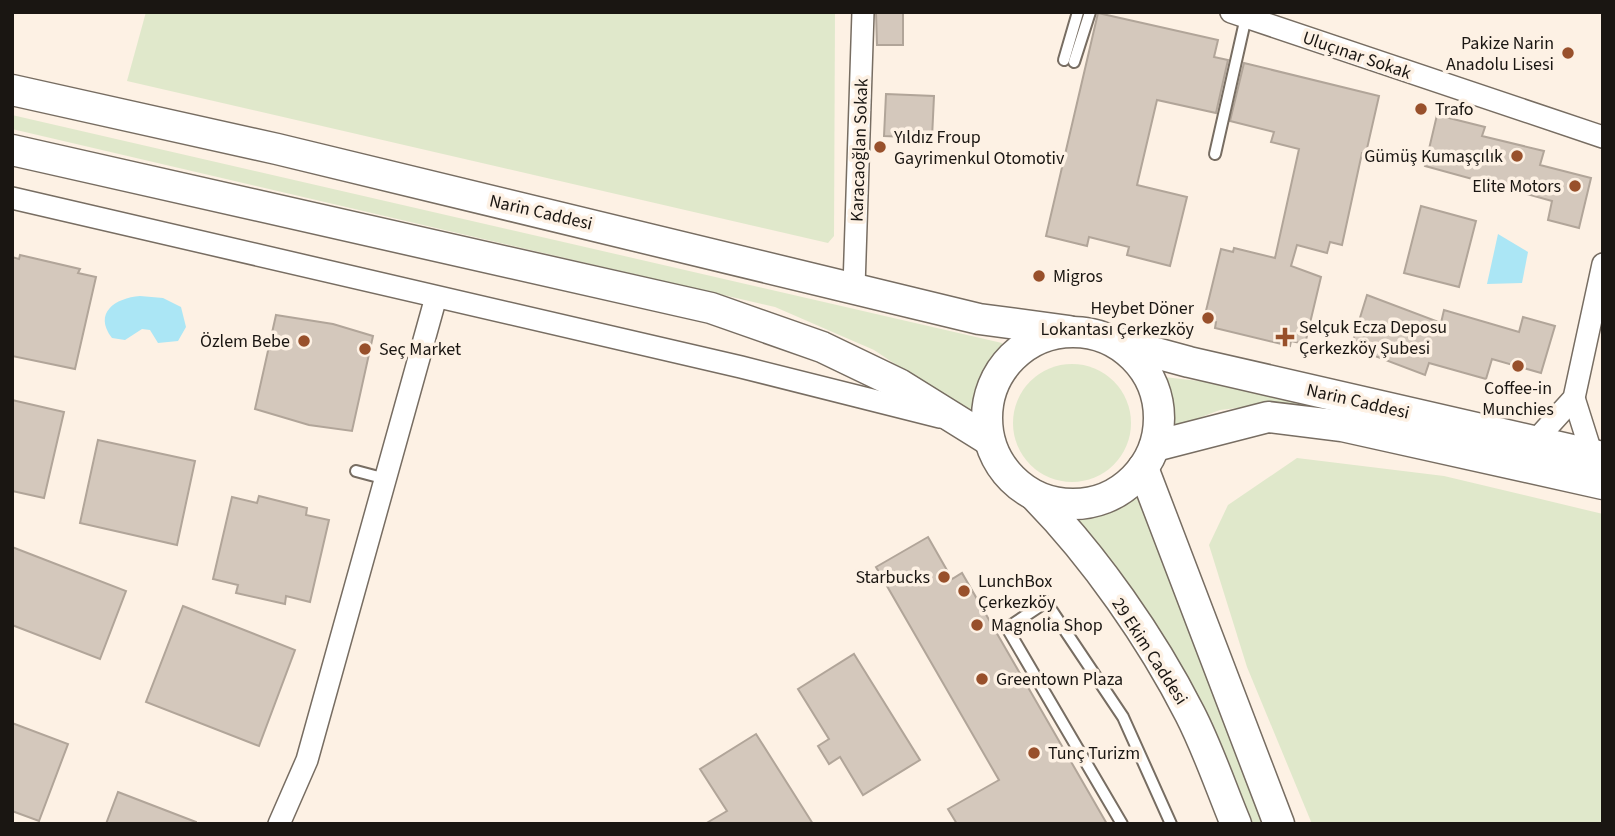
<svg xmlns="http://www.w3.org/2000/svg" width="1615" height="836" viewBox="0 0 1615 836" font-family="'Source Sans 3',sans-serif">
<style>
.green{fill:#e0e8cb}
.water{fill:#abe6f5}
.building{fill:#d4c8bc;stroke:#b1a599;stroke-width:2}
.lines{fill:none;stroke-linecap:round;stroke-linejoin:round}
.service-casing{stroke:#776d62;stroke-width:14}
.minor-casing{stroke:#776d62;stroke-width:24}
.secondary-casing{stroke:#776d62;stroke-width:33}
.service{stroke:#fff;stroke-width:10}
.minor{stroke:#fff;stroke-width:21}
.secondary{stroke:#fff;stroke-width:30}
.poi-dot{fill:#98502b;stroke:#fdf1e4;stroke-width:2.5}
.labels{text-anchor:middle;stroke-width:7;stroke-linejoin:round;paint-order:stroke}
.poi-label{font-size:18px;fill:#1a1612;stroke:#fdf1e4;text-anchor:start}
.street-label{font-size:18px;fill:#1a1612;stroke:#fdf1e4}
</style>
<rect width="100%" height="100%" fill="#fdf1e4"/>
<g class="green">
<polygon points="146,12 835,12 834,236 828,243 127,81"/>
<polygon points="12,115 1002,343 1004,351 988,372 974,405 971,409 964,410 874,350 775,307 12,129"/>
<circle cx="1072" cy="423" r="59"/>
<polygon points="1164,377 1252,387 1516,446 1263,405 1220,410 1175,427 1161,379"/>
<polygon points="1297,458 1444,476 1603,514 1603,824 1312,824 1247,667 1209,545 1228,505"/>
<polygon points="1140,482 1274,824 1243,824 1064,512 1106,506"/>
</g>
<g class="water">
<polygon points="1498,234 1528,252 1522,283 1487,284"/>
<path d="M 140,296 L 163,298 L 181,307 L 186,327 L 178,341 L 158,343 L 150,330 L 142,329 L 125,340 L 112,338 C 93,313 115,298 140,296 Z"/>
</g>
<g class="building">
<polygon points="876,12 903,12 903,45 877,45"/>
<polygon points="1098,13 1218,40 1214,57 1228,60 1216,113 1157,100 1137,185 1187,197 1170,266 1127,255 1129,247 1089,237 1087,246 1046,236"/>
<polygon points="1244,63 1379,96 1366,153 1362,153 1342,245 1330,242 1327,253 1297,245 1291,266 1321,277 1305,344 1291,341 1290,346 1215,328 1216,322 1204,319 1221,249 1233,252 1234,248 1275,258 1299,149 1271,142 1274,132 1230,121"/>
<polygon points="886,94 934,96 932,138 884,136"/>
<polygon points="1437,115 1485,127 1482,136 1544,151 1540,165 1591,178 1579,228 1548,220 1552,201 1425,166"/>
<polygon points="1421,206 1476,221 1459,287 1404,273"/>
<polygon points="20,255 80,269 78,273 96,277 75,369 12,356 12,257 19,259"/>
<polygon points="1367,295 1441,323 1444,310 1519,332 1523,317 1555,326 1541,373 1492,359 1486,379 1429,363 1425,375 1351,347"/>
<polygon points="276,315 333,324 373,336 352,431 309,425 255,409"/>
<polygon points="12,400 64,412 44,498 12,491"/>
<polygon points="98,440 195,461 177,545 80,523"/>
<polygon points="259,496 307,508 306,515 329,520 310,602 286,596 285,604 236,593 238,585 213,579 232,497 257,503"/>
<polygon points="928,537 952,579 962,573 1107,824 957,824 948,809 999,780 876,567"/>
<polygon points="12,547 126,591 100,659 12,625"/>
<polygon points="183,606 295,650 259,746 146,702"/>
<polygon points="854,654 920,760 863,795 840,757 829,764 818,746 829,739 798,689"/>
<polygon points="12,723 68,744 39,821 12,811"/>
<polygon points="756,734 813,824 705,824 727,811 700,769"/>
<polygon points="118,792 196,822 196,824 106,824"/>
</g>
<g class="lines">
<defs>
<g id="service">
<polyline points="1064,60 1078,12"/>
<polyline points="1074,62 1090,12"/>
<polyline points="1215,154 1246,17"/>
<polyline points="356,471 386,479"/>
<polyline points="1122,824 1007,628 1046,602 1123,717 1171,824"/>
</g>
<g id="minor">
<polyline points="1231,12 1603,137"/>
<polyline points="12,198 741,367 940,417"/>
<polyline points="854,287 863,12"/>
<polyline points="1574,398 1592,455"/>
<polyline points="1535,441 1574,398 1603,264"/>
<polyline points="279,824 307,760 436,297"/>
</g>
<g id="secondary">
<polyline points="12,90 277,149 979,319 1069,331"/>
<polyline points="12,150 711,308 822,347 899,384 989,440"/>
<circle cx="1073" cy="418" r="86"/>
<polyline points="1119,343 1189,362 1603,457"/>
<polyline points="1155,446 1268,417 1342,426 1603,484"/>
<polyline points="1143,468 1279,824"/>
<path d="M 1035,496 C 1094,556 1152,639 1190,714 C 1208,749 1221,788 1236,824"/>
</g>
</defs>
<use href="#service" class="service-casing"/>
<use href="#minor" class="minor-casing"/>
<use href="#secondary" class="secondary-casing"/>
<use href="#service" class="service"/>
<use href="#minor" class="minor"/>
<use href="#secondary" class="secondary"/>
</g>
<g class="poi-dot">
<circle cx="1568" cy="53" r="7"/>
<circle cx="1421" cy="109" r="7"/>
<circle cx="880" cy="147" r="7"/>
<circle cx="1517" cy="156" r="7"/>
<circle cx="1575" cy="186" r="7"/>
<circle cx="1039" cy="276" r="7"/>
<circle cx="1208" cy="318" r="7"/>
<path d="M1281.5 326.5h7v7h7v7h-7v7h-7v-7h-7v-7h7z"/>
<circle cx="304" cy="341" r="7"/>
<circle cx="365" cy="349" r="7"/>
<circle cx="1518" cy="366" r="7"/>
<circle cx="944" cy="577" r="7"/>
<circle cx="964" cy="591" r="7"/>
<circle cx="977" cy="625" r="7"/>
<circle cx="982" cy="679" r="7"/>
<circle cx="1034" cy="753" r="7"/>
</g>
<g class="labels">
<g class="poi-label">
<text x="1554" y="49" text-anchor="end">Pakize Narin<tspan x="1554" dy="21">Anadolu Lisesi</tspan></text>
<text x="1435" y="115">Trafo</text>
<text x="894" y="143">Yıldız Froup<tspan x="894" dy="21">Gayrimenkul Otomotiv</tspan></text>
<text x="1503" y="162" text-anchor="end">Gümüş Kumaşçılık</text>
<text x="1561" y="192" text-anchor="end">Elite Motors</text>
<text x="1053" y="282">Migros</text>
<text x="1194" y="314" text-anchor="end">Heybet Döner<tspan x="1194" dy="21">Lokantası Çerkezköy</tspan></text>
<text x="1299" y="333">Selçuk Ecza Deposu<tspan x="1299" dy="21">Çerkezköy Şubesi</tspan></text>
<text x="290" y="347" text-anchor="end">Özlem Bebe</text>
<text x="379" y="355">Seç Market</text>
<text x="1518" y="394" text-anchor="middle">Coffee-in<tspan x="1518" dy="21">Munchies</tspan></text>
<text x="930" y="583" text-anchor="end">Starbucks</text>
<text x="978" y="587">LunchBox<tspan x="978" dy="21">Çerkezköy</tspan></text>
<text x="991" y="631">Magnolia Shop</text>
<text x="996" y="685">Greentown Plaza</text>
<text x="1048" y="759">Tunç Turizm</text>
</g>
<g class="street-label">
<text transform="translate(1357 55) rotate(19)" y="6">Uluçınar Sokak</text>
<text transform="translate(859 150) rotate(-88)" y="6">Karacaoğlan Sokak</text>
<text transform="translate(541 212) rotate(13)" y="6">Narin Caddesi</text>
<text transform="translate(1358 401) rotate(13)" y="6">Narin Caddesi</text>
<text transform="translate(1150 651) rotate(57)" y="6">29 Ekim Caddesi</text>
</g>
</g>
<rect width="1615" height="836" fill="none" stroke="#1a1612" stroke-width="28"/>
</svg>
